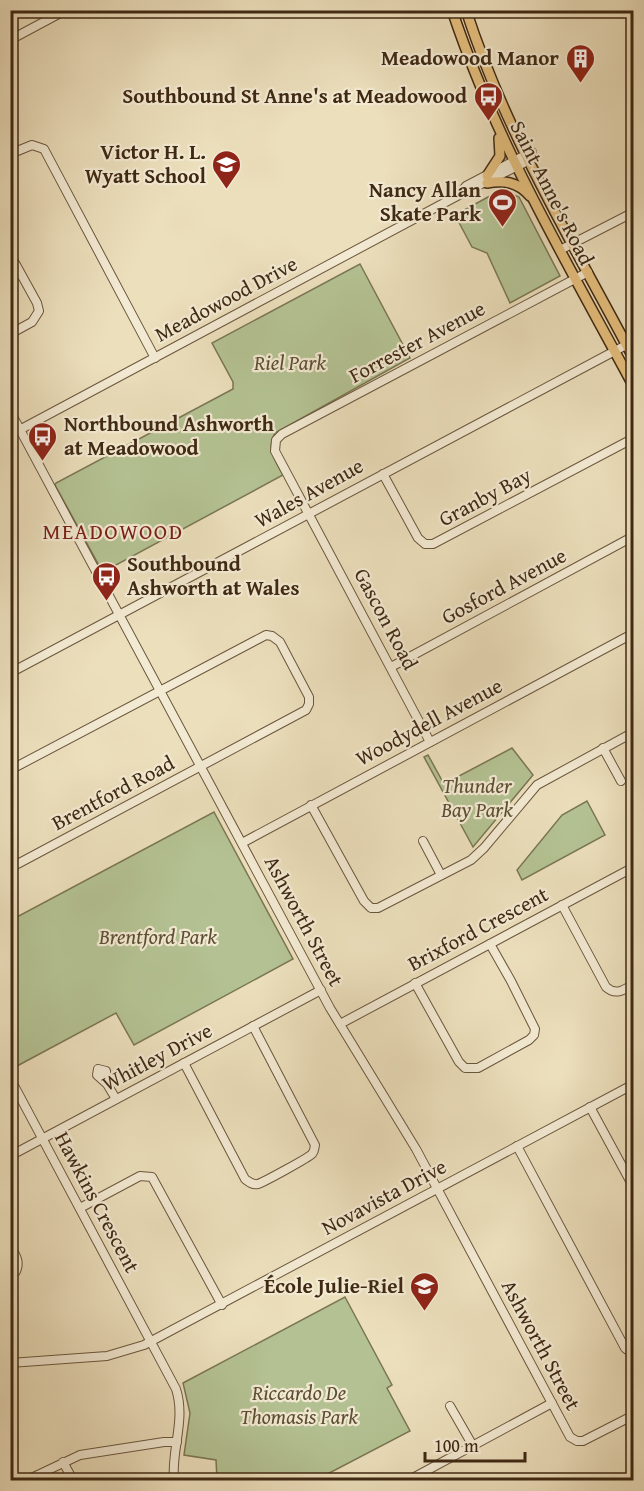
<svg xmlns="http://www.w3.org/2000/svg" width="644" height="1491" viewBox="0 0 644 1491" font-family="'Gentium Book Plus',serif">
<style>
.green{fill:#b4c293;stroke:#7a7653;stroke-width:1.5}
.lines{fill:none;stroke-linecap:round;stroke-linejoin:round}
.minor-casing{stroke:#6a563d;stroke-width:10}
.major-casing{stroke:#3f2913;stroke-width:12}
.minor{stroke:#f3ead3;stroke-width:8}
.major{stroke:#e6c07e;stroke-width:9}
.labels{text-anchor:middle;stroke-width:4.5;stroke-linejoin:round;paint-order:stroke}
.poi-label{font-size:21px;font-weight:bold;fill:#3f2913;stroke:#f3ead3;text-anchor:end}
.street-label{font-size:21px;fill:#3f2913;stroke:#f3ead3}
.park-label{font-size:21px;font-style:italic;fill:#5c4f33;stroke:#f3ead3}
.neighbourhood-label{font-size:22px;letter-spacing:1.5px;fill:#7a1f14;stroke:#f3ead3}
</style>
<rect width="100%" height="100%" fill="#ecdfbc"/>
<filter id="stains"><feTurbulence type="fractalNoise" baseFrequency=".00333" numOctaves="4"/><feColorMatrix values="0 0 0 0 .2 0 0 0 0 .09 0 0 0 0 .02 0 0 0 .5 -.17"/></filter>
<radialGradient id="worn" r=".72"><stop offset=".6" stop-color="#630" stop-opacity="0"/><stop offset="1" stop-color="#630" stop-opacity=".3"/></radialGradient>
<g class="green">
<polygon points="505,191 519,197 560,276 510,303 487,253 472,247 455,215 488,197"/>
<path d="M 360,264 L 410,358 L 275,433 C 266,449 275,460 283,475 L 105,571 L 101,569 L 55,485 L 56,483 L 233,389 L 233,382 L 212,343 Z"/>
<polygon points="512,748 533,775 473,847 424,757 428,755 444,784"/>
<polygon points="587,801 605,835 522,880 517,870 562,815"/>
<polygon points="214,812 293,959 134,1045 116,1013 17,1066 11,1061 11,906 17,917"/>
<polygon points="345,1297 392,1385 387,1388 410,1431 316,1480 217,1480 216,1460 184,1455 190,1413 183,1383"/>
</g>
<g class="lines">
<defs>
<g id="minor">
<polyline points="10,40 66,10"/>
<polyline points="10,154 32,145 44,149 155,358"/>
<polyline points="460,193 466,186 529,153"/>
<polyline points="560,250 634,212"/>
<polyline points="10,254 37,303 39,311 32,322 10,334"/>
<polyline points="10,411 330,1008 416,1149 570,1437 577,1441 583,1441 634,1415"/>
<polyline points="10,435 459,195 528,161 532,152"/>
<polyline points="383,474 418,538 425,544 433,544 634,438"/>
<polyline points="391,667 634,536"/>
<polyline points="10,673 626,345"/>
<polyline points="430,742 275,451 276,440 282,434 588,272"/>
<polyline points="603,748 621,781"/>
<polyline points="10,770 266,635 272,636 280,642 309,697 309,704 306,710 10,868"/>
<polyline points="311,805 364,901 371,908 378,908 471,860 484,848 537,785 634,732"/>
<polyline points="423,841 441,875"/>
<polyline points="242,843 634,633"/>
<path d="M 562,905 L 606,987 C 616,996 624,990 634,984"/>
<polyline points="415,983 459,1062 465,1068 478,1068 529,1040 534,1035 535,1029 511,981 490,944"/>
<polyline points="340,1024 634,867"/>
<path d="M 184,1063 L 245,1179 C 249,1182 252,1185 258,1184 C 264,1182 308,1158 312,1154 C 315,1150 314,1149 315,1145 L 253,1026"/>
<path d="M 10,1078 L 176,1389 C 186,1420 171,1450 174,1480"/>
<polyline points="107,1084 97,1075 98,1069 106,1071 107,1084 116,1099"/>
<polyline points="590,1107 634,1188"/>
<polyline points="517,1146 625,1348 634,1355"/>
<polyline points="10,1156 321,990"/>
<polyline points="80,1208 140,1176 152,1177 222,1305"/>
<path d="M 10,1246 C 16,1255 21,1263 15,1273 L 10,1274"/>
<polyline points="10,1363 107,1356 144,1345 634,1084"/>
<polyline points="10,1398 13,1393 11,1363"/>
<polyline points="450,1406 473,1446"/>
<polyline points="63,1462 73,1480"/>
<polyline points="27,1480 80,1455 164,1442 177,1442"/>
<polyline points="409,1480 552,1403"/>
<polyline points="631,1480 634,1479"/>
</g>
<g id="major">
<path d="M 452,10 C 496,143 568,264 634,387"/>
<path d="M 466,10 C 506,134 574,245 634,359"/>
<polyline points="487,176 500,156 499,138"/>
<path d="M 487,183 C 504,180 518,182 530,196"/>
</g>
</defs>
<use href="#minor" class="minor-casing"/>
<use href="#major" class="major-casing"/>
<use href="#minor" class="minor"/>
<use href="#major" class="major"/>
</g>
<defs>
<symbol id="building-pin" viewBox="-11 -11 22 30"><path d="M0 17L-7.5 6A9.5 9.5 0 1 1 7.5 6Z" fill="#8f2418" stroke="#f3ead3"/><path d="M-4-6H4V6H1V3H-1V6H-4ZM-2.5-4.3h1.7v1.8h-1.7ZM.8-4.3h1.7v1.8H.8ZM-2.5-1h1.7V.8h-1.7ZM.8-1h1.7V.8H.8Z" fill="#fff"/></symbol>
<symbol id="bus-pin" viewBox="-11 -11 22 30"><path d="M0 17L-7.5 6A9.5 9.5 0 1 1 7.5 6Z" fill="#8f2418" stroke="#f3ead3"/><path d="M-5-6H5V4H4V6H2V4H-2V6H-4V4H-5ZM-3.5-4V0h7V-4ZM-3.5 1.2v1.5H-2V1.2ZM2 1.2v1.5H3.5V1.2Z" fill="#fff"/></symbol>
<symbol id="school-pin" viewBox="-11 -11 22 30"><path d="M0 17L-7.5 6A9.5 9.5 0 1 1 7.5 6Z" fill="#8f2418" stroke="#f3ead3"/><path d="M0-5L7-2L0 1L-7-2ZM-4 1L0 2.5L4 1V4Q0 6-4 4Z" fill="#fff"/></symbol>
<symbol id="stadium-pin" viewBox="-11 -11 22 30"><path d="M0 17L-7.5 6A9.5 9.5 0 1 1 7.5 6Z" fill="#8f2418" stroke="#f3ead3"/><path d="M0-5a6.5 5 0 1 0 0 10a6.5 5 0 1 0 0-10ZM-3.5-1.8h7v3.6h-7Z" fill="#fff"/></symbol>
</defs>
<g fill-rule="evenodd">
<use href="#building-pin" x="564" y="42" width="33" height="45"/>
<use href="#bus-pin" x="472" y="80" width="33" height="45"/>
<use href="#school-pin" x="210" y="148" width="33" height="45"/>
<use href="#stadium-pin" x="486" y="186" width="33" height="45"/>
<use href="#bus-pin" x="26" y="420" width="33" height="45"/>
<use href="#bus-pin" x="90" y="560" width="33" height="45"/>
<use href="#school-pin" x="408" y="1270" width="33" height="45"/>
</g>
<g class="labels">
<g class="poi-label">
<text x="559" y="65">Meadowood Manor</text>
<text x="467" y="103">Southbound St Anne's at Meadowood</text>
<text x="206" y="159">Victor H. L.<tspan x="206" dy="24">Wyatt School</tspan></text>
<text x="481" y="197">Nancy Allan<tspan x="481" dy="24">Skate Park</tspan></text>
<text x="64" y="431" text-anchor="start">Northbound Ashworth<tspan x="64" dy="24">at Meadowood</tspan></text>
<text x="127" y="571" text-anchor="start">Southbound<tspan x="127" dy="24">Ashworth at Wales</tspan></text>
<text x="404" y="1293">École Julie-Riel</text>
</g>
<g class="street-label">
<text transform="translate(552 193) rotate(63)" y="7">Saint Anne's Road</text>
<text transform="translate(226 299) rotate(-28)" y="7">Meadowood Drive</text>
<text transform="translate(417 342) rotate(-28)" y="7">Forrester Avenue</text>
<text transform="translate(309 493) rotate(-29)" y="7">Wales Avenue</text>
<text transform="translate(485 497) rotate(-28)" y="7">Granby Bay</text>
<text transform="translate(504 586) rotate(-28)" y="7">Gosford Avenue</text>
<text transform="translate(386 619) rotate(62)" y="7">Gascon Road</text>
<text transform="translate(429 722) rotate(-28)" y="7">Woodydell Avenue</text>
<text transform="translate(113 793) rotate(-28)" y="7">Brentford Road</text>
<text transform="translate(304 921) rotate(62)" y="7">Ashworth Street</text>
<text transform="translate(478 929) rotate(-28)" y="7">Brixford Crescent</text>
<text transform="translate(157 1057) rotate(-28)" y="7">Whitley Drive</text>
<text transform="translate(384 1197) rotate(-28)" y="7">Novavista Drive</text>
<text transform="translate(97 1202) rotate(62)" y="7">Hawkins Crescent</text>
<text transform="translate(541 1345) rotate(62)" y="7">Ashworth Street</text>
</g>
<g class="park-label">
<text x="290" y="370">Riel Park</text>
<text x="477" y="793">Thunder<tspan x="477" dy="24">Bay Park</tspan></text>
<text x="158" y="944">Brentford Park</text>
<text x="299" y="1400">Riccardo De<tspan x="299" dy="24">Thomasis Park</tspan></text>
</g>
<g class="neighbourhood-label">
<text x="113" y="539">MEADOWOOD</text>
</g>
</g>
<rect width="644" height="1491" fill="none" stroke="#ecdfbc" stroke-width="36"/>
<rect x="12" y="12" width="620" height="1467" fill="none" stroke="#3f2913" stroke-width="3"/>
<rect x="18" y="18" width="608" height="1455" fill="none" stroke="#3f2913" stroke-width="1.5"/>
<path d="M425 1452v9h100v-9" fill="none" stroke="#3f2913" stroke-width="3"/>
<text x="434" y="1452" font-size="18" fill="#3f2913" stroke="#f3ead3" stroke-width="4.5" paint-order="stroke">100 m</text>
<rect width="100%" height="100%" filter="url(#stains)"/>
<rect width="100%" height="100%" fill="url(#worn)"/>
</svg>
